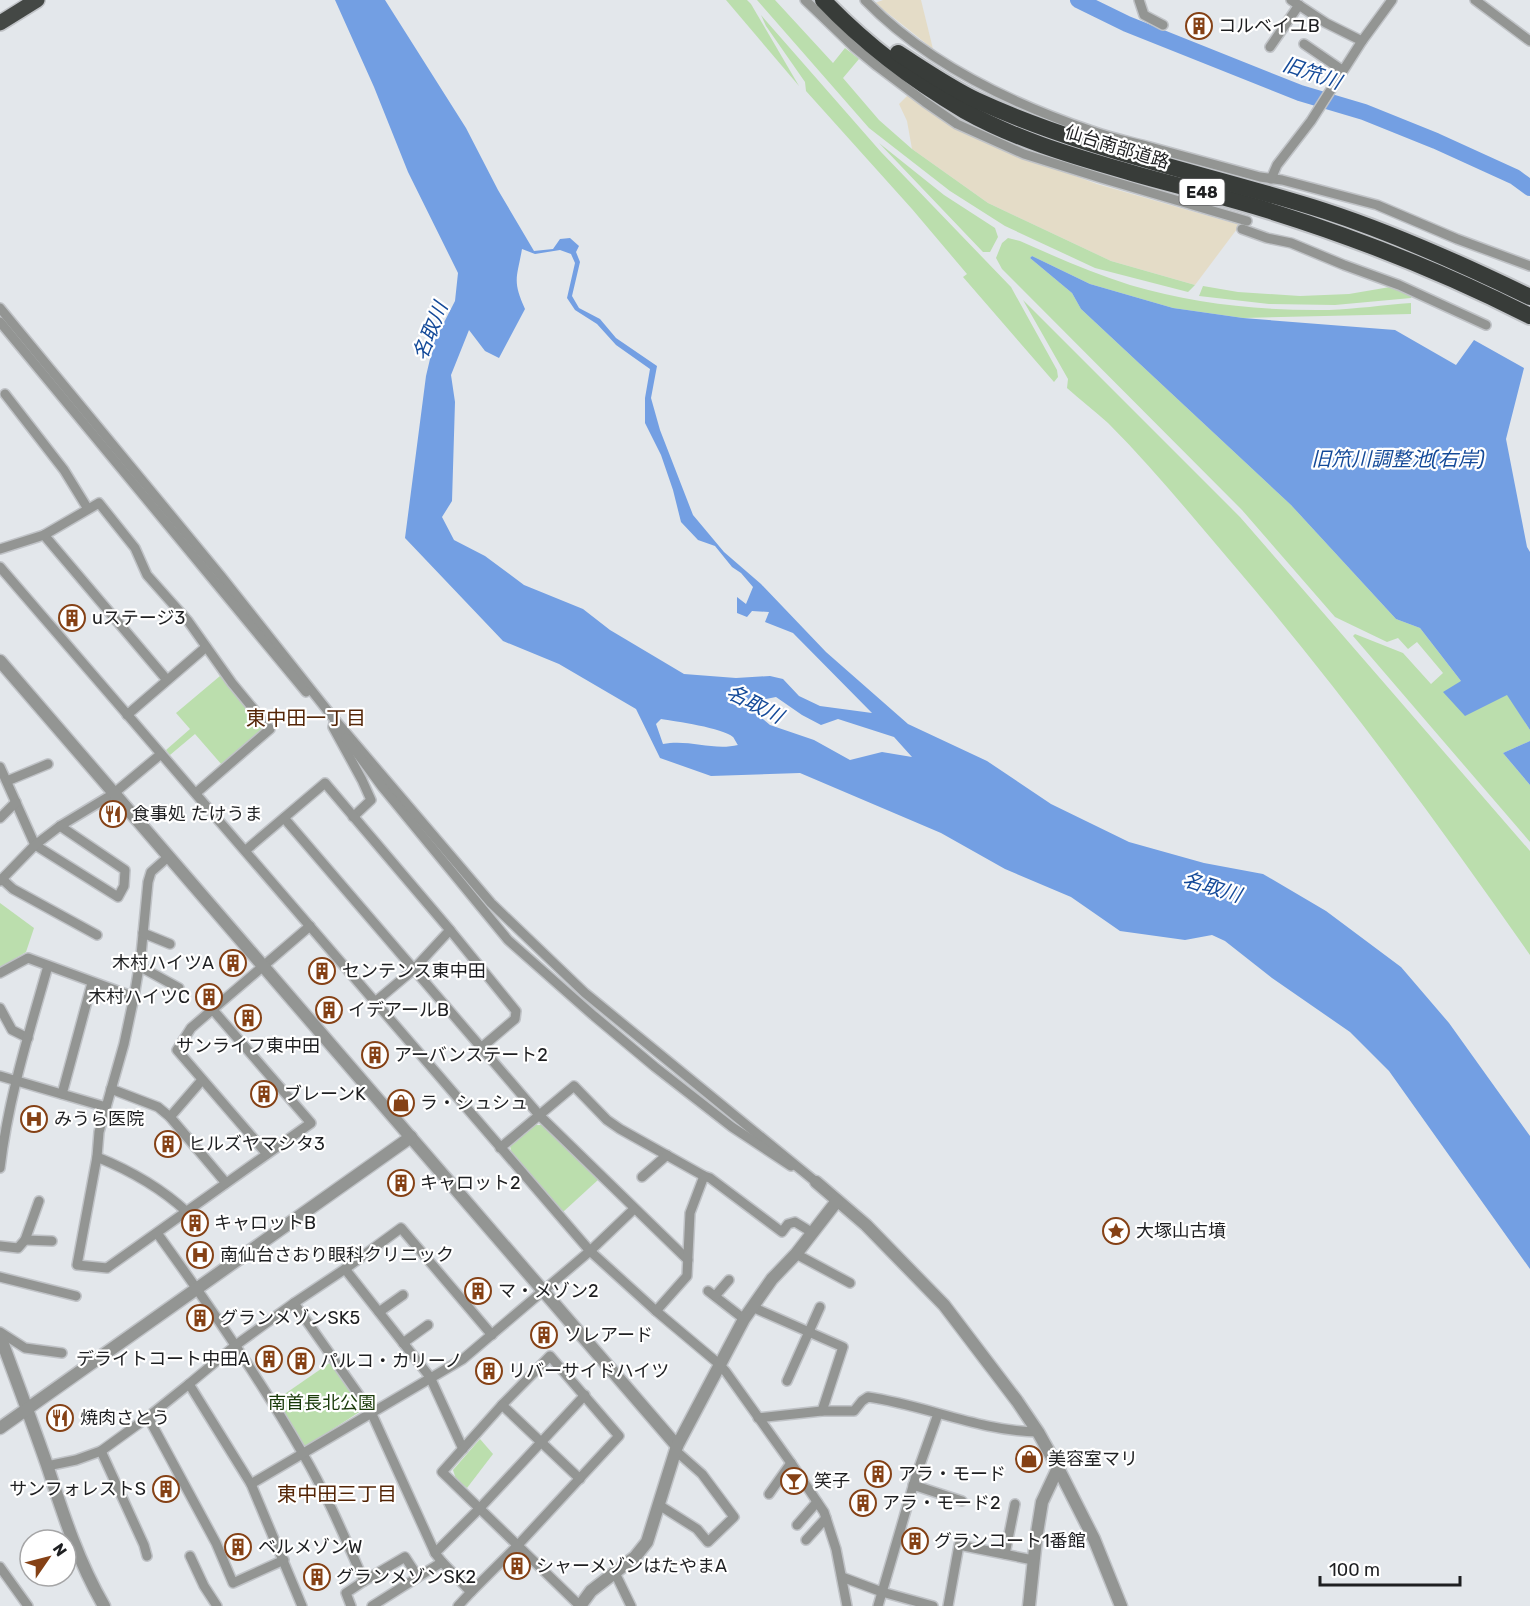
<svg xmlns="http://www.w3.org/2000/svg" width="1530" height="1606" viewBox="0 0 1530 1606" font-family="Rubik,'Noto Sans JP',sans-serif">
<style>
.industrial{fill:#e4dcc7}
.green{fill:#bbdead}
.water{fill:#739fe3;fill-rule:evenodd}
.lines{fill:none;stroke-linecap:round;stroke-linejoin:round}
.river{stroke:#739fe3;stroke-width:16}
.minor-casing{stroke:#c0c3c7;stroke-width:12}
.tertiary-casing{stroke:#c0c3c7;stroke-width:15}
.trunk-casing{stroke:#c0c3c7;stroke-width:18}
.motorway-casing{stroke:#c0c3c7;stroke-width:20}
.minor{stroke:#939593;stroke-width:9}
.tertiary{stroke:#939593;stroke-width:12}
.trunk{stroke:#444845;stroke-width:15}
.motorway{stroke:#383c39;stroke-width:16}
.labels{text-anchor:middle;stroke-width:4.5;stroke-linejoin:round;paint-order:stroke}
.shield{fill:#fff;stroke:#626264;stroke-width:1.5}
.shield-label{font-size:16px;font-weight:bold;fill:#1e1f21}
.poi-label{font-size:18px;fill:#1e1f21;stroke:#fff;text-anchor:start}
.street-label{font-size:18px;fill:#1e1f21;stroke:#fff}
.park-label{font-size:18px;fill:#1a3b09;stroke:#fff}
.water-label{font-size:20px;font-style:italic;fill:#144a99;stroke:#fff}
.neighbourhood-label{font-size:20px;fill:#542506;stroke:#fff}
</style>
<rect width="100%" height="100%" fill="#e3e7eb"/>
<g class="industrial">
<polygon points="883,0 921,0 933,49 875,3"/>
<polygon points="908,95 944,119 1018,155 1097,184 1240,225 1195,285 1111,261 988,203 912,149 907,121 899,104"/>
</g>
<g class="green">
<polygon points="726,0 747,0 751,4 799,86"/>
<polygon points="757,0 775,0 833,63 845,48 859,59 843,78 879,120 912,149 988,203 1111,261 1195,285 1188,292 1095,268 1005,226 950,191 869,128"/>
<polygon points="761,15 881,152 1011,287 1057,370 1058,377 1054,382 963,277 967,274 912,209 806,91 805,82 766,26"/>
<polygon points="879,143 944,195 995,228 998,237 990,252 983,252"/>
<path d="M 1008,238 L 1020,241 C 1056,257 1092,273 1130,285 C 1194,304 1262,311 1329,310 C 1356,309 1383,305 1411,303 L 1411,314 L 1243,318 L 1173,308 L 1090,284 L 1032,256 L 1030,258 L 1072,293 L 1081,309 L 1291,505 L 1396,619 L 1420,628 L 1461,681 L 1508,695 L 1530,730 L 1530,741 L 1503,753 L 1530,785 L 1530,842 L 1353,636 L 1355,634 L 1403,653 L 1431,684 L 1443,673 L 1417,642 L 1408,649 L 1398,638 L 1387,642 L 1335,617 L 1242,510 L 1002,269 L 996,258 L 1002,243 Z"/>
<polygon points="1203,286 1238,292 1300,296 1349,294 1390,287 1412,296 1411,298 1335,305 1269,304 1199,296"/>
<path d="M 1023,300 L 1240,517 L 1530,851 L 1530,955 C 1437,822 1342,692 1237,569 C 1195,520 1154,469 1108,423 C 1095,411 1080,400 1067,388 L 1068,379 Z"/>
<polygon points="220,676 261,724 261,731 222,765 195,734 170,755 166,750 190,729 176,713"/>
<polygon points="0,903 34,928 26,952 0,968"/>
<polygon points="535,1125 543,1125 599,1179 563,1212 512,1154 510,1146"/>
<polygon points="331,1362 364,1409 305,1447 276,1400"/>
<polygon points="480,1439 493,1454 467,1488 456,1479 453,1470"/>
</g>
<g class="water">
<path d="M 335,0 L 385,0 L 466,128 L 498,190 L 534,251 L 553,249 L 560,239 L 570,238 L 579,246 L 576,252 L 580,262 L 572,296 L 579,308 L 600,319 L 616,338 L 657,366 L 651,398 L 660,430 L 693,515 L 724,552 L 761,584 L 826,652 L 908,724 L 987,761 L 1051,804 L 1129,842 L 1204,863 L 1263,874 L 1326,911 L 1401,967 L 1449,1023 L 1530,1136 L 1530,1269 L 1389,1071 L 1350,1032 L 1272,978 L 1225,941 L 1212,935 L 1185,940 L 1120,931 L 1071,897 L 1005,869 L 941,833 L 800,773 L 711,776 L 660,758 L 636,709 L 559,664 L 503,641 L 405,538 L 426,376 L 434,342 L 455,301 L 458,273 L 408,172 L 374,87 ZM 522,249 L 535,254 L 560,250 L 571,254 L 575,263 L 567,298 L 575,310 L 597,324 L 616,345 L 650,369 L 645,398 L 645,423 L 661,455 L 673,490 L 681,522 L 698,540 L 715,546 L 732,567 L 741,573 L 753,587 L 746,604 L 737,597 L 737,613 L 747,617 L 752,611 L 769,612 L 765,622 L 793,633 L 872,713 L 820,706 L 799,696 L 783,679 L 770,676 L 736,678 L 684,674 L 610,630 L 583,609 L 524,585 L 485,556 L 454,540 L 442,517 L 452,501 L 455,402 L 451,375 L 469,330 L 485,351 L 499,358 L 525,309 C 512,280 517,278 522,249 ZM 776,697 L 802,715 L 821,725 L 838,719 L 894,737 L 912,757 L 882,752 L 850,760 L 814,740 L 770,725 L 744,703 ZM 661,719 C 675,721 723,728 733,737 C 734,738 737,744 738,745 C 713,751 689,739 663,744 L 656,724 Z"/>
<polygon points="1032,256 1090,284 1173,308 1243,318 1395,330 1456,365 1474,340 1524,368 1506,439 1527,547 1530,552 1530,730 1507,695 1465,716 1443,692 1461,681 1420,628 1396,619 1291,505 1081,309 1072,293 1030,258"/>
<polygon points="1530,741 1530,785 1503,753"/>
</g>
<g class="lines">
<polyline class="river" points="1078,0 1127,24 1300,93 1364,112 1436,141 1515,177 1530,188"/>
<defs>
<g id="minor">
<polyline points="805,0 854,47 877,66 925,102 957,124 1024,154 1101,178 1247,221"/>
<path d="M 865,0 C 926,63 1010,103 1092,131 C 1111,138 1131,142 1150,147 C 1186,157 1223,167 1260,177 L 1282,180 L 1377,205 L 1457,239 L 1530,266"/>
<polyline points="1139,0 1144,15 1163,25"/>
<polyline points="1291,0 1326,23 1362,41"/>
<polyline points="1475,0 1530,41"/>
<polyline points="1304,44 1342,70"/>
<polyline points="1270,47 1299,5"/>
<polyline points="1271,179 1277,165 1311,121 1362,41 1392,0"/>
<polyline points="1242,229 1267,238 1291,243 1344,265 1399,285 1486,325"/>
<polyline points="0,308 221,576 335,720 491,903 585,993 816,1182"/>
<polyline points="0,322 306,692"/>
<polyline points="5,394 64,470 88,509"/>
<polyline points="44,535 167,680"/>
<polyline points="0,549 44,535 99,503 135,548 147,575 188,621 232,683 270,729 196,793"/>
<polyline points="0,567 590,1251 656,1311 719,1364 726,1372 791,1463 824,1512 836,1549 847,1606"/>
<polyline points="127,715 206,647"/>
<polyline points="335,720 333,727 362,780 371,800 353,817"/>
<polyline points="346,738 383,788 508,940 594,1016 655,1067 732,1127 791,1166"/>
<polyline points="0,767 35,845 118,897 124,886 125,870 60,826"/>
<polyline points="7,781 48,764"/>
<polyline points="0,818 16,802"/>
<polyline points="284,818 540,1116 688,1260"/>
<polyline points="246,850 325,783 450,930 413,970 375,1002"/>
<polyline points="168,857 151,872 148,882 141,955 134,997 124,1044 99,1132 97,1157 77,1265 107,1268 311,1123 213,1010"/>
<polyline points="2,879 13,889 97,935"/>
<polyline points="0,881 35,845 60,826 113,794 161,754"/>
<polyline points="450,930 516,1011 515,1019 482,1047"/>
<polyline points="143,933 170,944"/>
<polyline points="139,966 179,988"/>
<polyline points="0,973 28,958 134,997"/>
<polyline points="0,1008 12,1030 28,1038"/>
<polyline points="0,1076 106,1107"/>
<polyline points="111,1089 158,1107 170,1117 226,1183"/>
<polyline points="62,1094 92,983"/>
<polyline points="170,1117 202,1080"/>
<polyline points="500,1148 574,1086 607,1120 620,1129 704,1176 710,1178 782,1232 788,1224 795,1222 813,1233"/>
<polyline points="267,1154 177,1050 191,1028 310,926"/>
<path d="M 97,1157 C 129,1170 161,1188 187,1212"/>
<path d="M 0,1168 C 8,1099 29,1033 48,966"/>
<polyline points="642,1177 667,1155"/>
<path d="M 157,1233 C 209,1305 259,1377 303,1454 C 327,1495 345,1538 364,1581 L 346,1593 L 351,1606"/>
<polyline points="25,1240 52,1241"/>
<polyline points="0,1246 18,1248 25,1240 39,1201"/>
<polyline points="796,1254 850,1283"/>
<polyline points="345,1269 401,1228 492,1335"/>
<polyline points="0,1277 76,1296"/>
<polyline points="708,1291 744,1319"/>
<polyline points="715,1296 729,1280"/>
<polyline points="294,1303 345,1269 430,1377 463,1449"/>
<polyline points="752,1307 843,1347 822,1411"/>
<polyline points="656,1311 687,1276 690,1213 704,1176"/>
<polyline points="379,1312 403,1295"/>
<polyline points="0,1332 25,1348 62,1353"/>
<polyline points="403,1343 428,1325"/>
<polyline points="787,1381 820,1307"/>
<polyline points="189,1384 236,1345 294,1303 371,1412 435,1553 442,1562 471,1592 518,1545 619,1436 550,1356 502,1405"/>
<polyline points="148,1417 189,1384 251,1484 302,1606"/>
<path d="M 758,1418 L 822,1411 L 854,1411 L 862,1401 L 868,1397 C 925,1405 979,1431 1038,1432"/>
<polyline points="101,1451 148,1417 216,1543 233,1583 284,1560"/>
<polyline points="47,1466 76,1460 101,1451 144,1545 147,1556"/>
<polyline points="580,1479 502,1405 442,1472 580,1606"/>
<polyline points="251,1484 463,1359 590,1251 634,1209"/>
<polyline points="913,1485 962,1501"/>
<polyline points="769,1494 791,1463"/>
<polyline points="659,1505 697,1529 708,1542 734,1517 702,1474 676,1451"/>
<polyline points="797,1525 817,1502"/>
<polyline points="806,1540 826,1518"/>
<polyline points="435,1553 479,1509 585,1395"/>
<polyline points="1005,1554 1015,1504"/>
<polyline points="190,1556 204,1586 217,1606"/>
<polyline points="0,1567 28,1606"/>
<polyline points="615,1573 631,1606"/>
<polyline points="842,1577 882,1592 933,1606"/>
<polyline points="364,1581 405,1557 418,1577"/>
<polyline points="372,1606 442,1562"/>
<polyline points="458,1606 471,1592"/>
<polyline points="878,1606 916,1476 938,1414"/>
<polyline points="948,1606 959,1545 1033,1560"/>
</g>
<g id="tertiary">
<polyline points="0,661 677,1446"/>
<polyline points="816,1182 866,1225 944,1305 1017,1401 1038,1432 1058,1468 1094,1539 1121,1606"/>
<path d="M 0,1336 C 16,1379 32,1422 47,1465 C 63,1514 78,1561 104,1606"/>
<polyline points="0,1428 411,1137"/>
<polyline points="580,1606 591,1591 635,1557 647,1542 677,1446 744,1319 772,1279 796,1254 837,1201"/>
<polyline points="1029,1606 1036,1539 1042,1502 1058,1468"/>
</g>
<polyline id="trunk" points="0,23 37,0"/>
<g id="motorway">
<path d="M 823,0 C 864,43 914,81 965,111 C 1013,138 1069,155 1122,170 C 1171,185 1221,195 1270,211 C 1360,239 1447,274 1530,316"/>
<path d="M 898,53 C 923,69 949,87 976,100 C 1087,151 1209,174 1325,211 C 1396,234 1464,265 1530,297"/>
</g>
</defs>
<use href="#minor" class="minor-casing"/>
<use href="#tertiary" class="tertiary-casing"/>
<use href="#trunk" class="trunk-casing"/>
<use href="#motorway" class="motorway-casing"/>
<use href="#minor" class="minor"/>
<use href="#tertiary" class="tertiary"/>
<use href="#trunk" class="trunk"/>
<use href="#motorway" class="motorway"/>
</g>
<defs>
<symbol id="building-ring" viewBox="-11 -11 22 22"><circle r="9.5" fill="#fff" stroke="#854115" stroke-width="1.5"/><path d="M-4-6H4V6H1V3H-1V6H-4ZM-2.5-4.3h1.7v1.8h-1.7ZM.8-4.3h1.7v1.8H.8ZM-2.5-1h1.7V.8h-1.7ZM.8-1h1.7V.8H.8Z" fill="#854115"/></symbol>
<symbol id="restaurant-ring" viewBox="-11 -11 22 22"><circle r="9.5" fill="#fff" stroke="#854115" stroke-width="1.5"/><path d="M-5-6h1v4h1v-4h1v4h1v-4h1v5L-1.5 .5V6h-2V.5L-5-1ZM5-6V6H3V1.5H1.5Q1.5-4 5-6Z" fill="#854115"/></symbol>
<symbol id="shop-ring" viewBox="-11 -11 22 22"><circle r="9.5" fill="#fff" stroke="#854115" stroke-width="1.5"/><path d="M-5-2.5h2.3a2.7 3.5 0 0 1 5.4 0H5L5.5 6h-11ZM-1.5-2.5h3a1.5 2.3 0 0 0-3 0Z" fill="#854115"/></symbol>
<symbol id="hospital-ring" viewBox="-11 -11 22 22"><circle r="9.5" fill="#fff" stroke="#854115" stroke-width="1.5"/><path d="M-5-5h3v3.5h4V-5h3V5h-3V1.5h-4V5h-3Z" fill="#854115"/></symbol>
<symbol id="sight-ring" viewBox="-11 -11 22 22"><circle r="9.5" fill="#fff" stroke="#854115" stroke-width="1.5"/><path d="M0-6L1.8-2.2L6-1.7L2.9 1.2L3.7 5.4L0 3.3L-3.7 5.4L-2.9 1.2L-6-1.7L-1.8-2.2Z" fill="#854115"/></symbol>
<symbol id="bar-ring" viewBox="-11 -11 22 22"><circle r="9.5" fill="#fff" stroke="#854115" stroke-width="1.5"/><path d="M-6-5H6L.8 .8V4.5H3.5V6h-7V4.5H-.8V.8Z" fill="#854115"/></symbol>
</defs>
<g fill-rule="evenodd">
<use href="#building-ring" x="1184" y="11" width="30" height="30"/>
<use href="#building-ring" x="57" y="603" width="30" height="30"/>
<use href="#restaurant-ring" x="98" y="799" width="30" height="30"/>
<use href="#building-ring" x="218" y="948" width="30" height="30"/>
<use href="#building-ring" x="307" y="956" width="30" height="30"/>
<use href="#building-ring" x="194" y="982" width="30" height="30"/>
<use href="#building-ring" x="314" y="995" width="30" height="30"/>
<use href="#building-ring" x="233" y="1003" width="30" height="30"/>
<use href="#building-ring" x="360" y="1040" width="30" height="30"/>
<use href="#building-ring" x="249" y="1079" width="30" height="30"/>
<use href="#shop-ring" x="386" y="1088" width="30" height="30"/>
<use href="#hospital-ring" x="19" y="1104" width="30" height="30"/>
<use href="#building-ring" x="153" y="1129" width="30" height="30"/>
<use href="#building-ring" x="386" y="1168" width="30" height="30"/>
<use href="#building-ring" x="180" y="1208" width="30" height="30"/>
<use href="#sight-ring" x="1101" y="1216" width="30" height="30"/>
<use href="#hospital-ring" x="185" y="1240" width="30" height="30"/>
<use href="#building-ring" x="463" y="1276" width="30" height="30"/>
<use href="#building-ring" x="185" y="1303" width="30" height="30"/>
<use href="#building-ring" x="529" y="1320" width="30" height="30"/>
<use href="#building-ring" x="254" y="1344" width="30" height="30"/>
<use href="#building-ring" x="286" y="1346" width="30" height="30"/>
<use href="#building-ring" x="474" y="1356" width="30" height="30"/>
<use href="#restaurant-ring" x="45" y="1403" width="30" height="30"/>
<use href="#shop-ring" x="1014" y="1444" width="30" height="30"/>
<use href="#building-ring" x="863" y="1459" width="30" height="30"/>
<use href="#bar-ring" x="779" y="1466" width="30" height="30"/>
<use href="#building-ring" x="151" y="1474" width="30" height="30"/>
<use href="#building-ring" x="848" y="1488" width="30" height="30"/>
<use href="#building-ring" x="900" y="1526" width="30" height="30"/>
<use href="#building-ring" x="223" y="1532" width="30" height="30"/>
<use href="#building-ring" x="502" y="1551" width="30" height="30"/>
<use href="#building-ring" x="302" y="1562" width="30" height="30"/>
</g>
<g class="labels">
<rect class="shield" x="1179.5" y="179" width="45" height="26" rx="4.5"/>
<g class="shield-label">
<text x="1202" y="198">E48</text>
</g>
<g class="poi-label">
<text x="1218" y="32">コルベイユB</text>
<text x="92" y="624">uステージ3</text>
<text x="132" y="820">食事処 たけうま</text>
<text x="214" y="969" text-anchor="end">木村ハイツA</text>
<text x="342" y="977">センテンス東中田</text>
<text x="190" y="1003" text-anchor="end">木村ハイツC</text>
<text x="348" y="1016">イデアールB</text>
<text x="248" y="1052" text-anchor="middle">サンライフ東中田</text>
<text x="394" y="1061">アーバンステート2</text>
<text x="284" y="1100">ブレーンK</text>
<text x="420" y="1109">ラ・シュシュ</text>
<text x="54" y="1125">みうら医院</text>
<text x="188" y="1150">ヒルズヤマシタ3</text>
<text x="420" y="1189">キャロット2</text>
<text x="214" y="1229">キャロットB</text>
<text x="1136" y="1237">大塚山古墳</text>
<text x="220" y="1261">南仙台さおり眼科クリニック</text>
<text x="498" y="1297">マ・メゾン2</text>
<text x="220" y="1324">グランメゾンSK5</text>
<text x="564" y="1341">ソレアード</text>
<text x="250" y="1365" text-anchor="end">デライトコート中田A</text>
<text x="320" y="1367">パルコ・カリーノ</text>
<text x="508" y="1377">リバーサイドハイツ</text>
<text x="80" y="1424">焼肉さとう</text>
<text x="1048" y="1465">美容室マリ</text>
<text x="898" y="1480">アラ・モード</text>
<text x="814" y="1487">笑子</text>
<text x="146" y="1495" text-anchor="end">サンフォレストS</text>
<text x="882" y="1509">アラ・モード2</text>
<text x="934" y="1547">グランコート1番館</text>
<text x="258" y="1553">ベルメゾンW</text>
<text x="536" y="1572">シャーメゾンはたやまA</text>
<text x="336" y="1583">グランメゾンSK2</text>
</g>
<g class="street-label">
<text transform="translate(1117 147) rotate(17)" y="6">仙台南部道路</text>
</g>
<g class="park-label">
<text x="322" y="1409">南首長北公園</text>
</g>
<g class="water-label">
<text transform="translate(1312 73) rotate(19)" y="7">旧笊川</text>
<text transform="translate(430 331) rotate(-68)" y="7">名取川</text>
<text x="1398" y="466">旧笊川調整池(右岸)</text>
<text transform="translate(755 704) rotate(27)" y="7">名取川</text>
<text transform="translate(1212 887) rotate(17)" y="7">名取川</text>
</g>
<g class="neighbourhood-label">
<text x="306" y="725">東中田一丁目</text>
<text x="337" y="1501">東中田三丁目</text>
</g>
</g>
<g transform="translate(48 1558) rotate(55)"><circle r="28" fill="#ffffff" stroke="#a5a5a6" stroke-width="1.5"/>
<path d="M0-4.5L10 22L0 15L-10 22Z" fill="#854115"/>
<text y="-9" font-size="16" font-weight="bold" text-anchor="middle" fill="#1e1f21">N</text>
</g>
<path d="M1320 1576v9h140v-9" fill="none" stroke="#1e1f21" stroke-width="3"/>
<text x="1329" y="1576" font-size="18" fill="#1e1f21" stroke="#ffffff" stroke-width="4.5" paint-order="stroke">100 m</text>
</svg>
